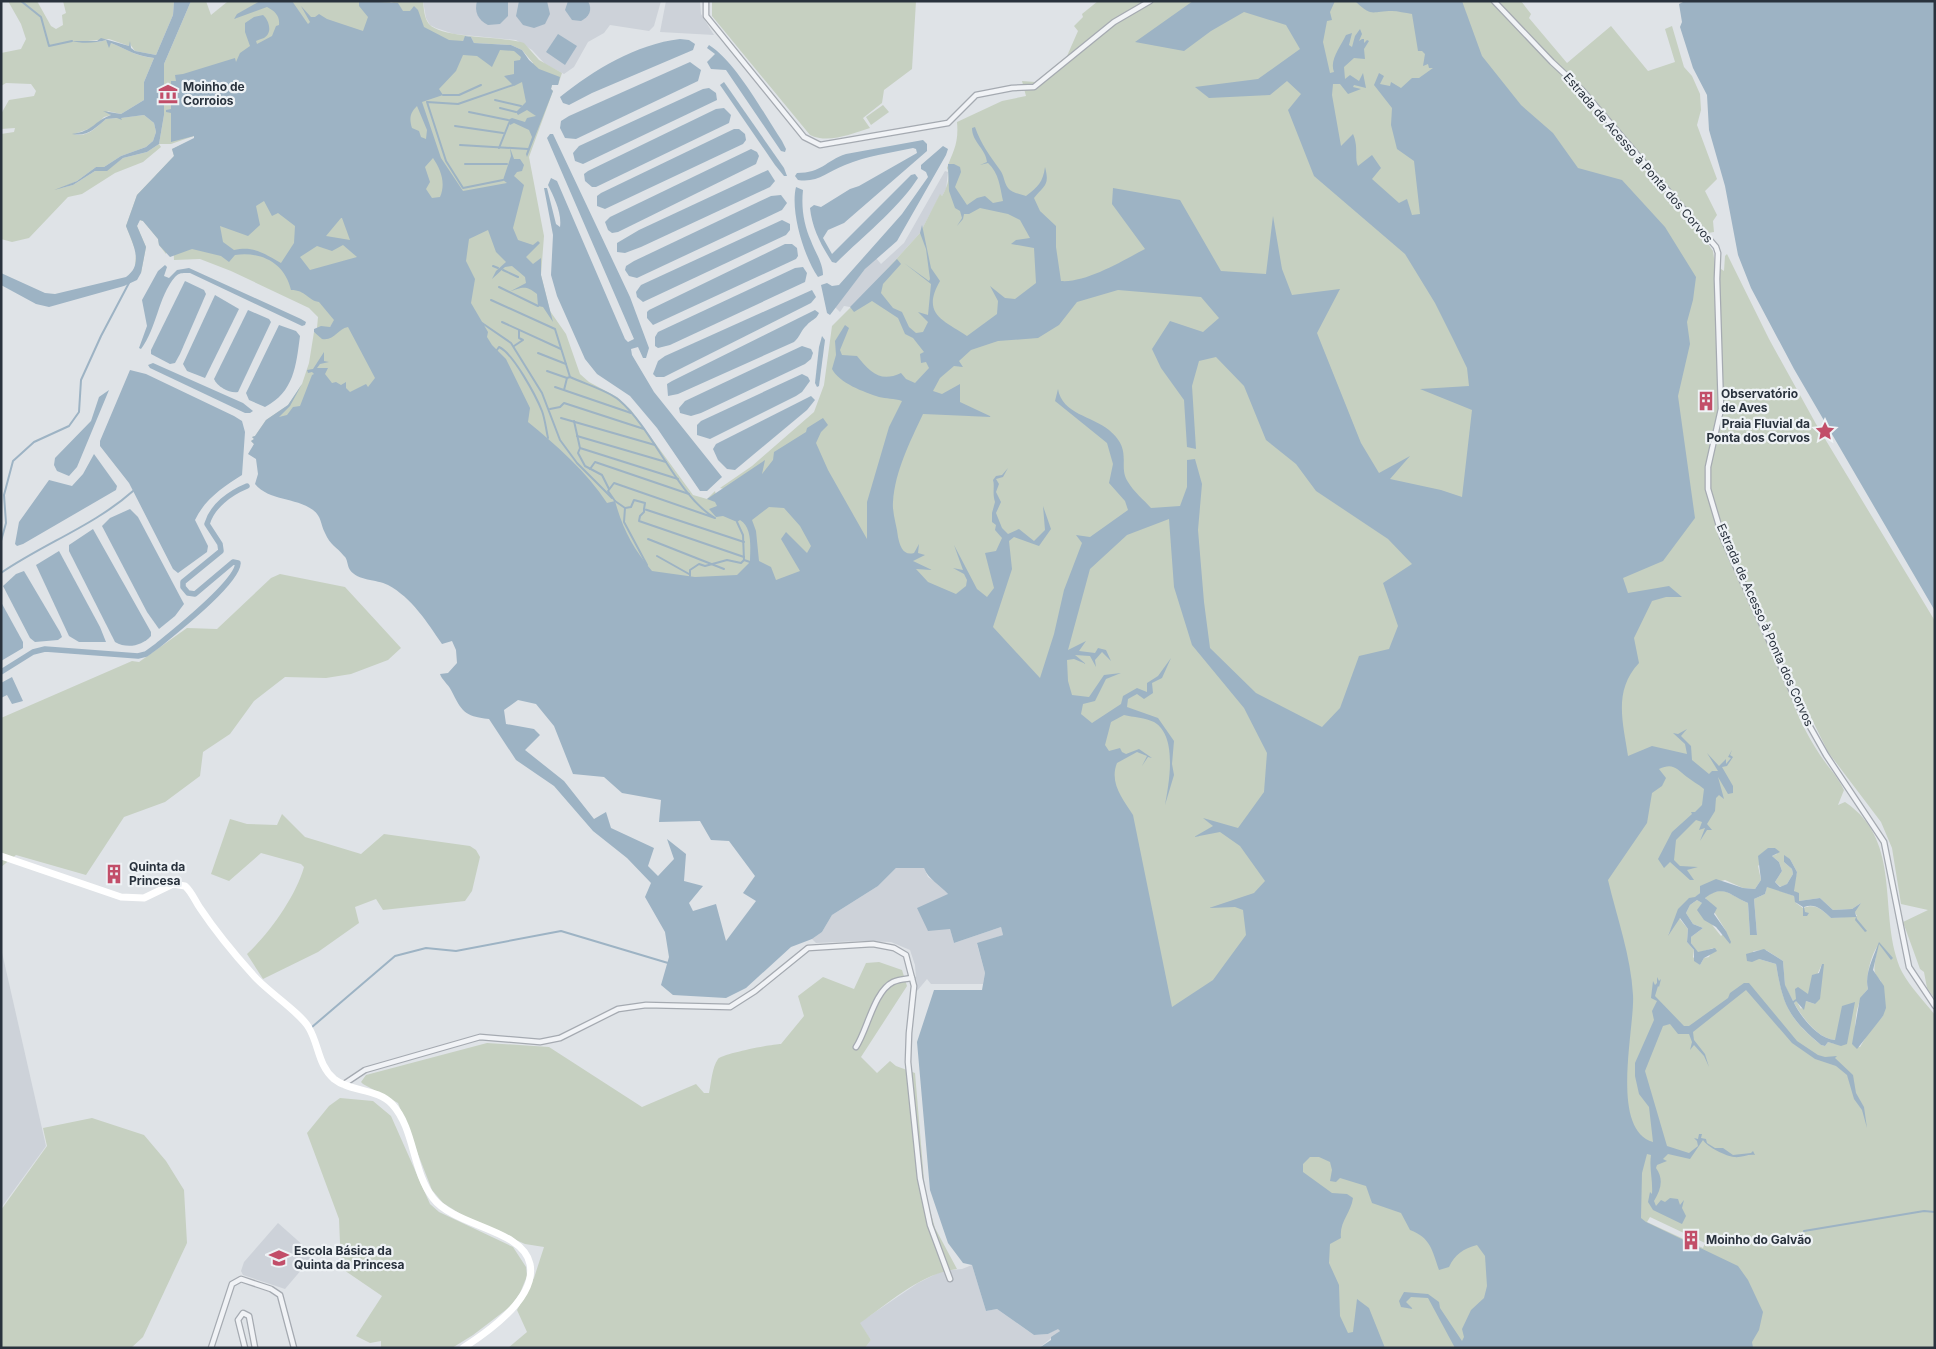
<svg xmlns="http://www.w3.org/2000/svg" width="1936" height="1349" viewBox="0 0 1936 1349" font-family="Inter,sans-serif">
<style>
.built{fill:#cdd2d9}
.green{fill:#c6d0c1;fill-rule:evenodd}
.water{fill:#9db3c4;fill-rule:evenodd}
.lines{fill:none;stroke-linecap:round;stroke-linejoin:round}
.stream{stroke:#9db3c4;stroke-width:2}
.canal{stroke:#9db3c4;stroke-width:5.5}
.street-casing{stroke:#a5aab1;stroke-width:7}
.street{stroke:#f1f3f6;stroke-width:4.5}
.secondary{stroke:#fff;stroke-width:7}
.labels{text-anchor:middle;stroke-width:4.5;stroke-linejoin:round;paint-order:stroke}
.poi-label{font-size:12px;font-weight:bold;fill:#29323d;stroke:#eef2f5;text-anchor:start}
.street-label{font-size:12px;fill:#29323d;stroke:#eef2f5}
</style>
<rect width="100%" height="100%" fill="#dfe3e7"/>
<g class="built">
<polygon points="423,1 661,1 654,26 649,31 610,25 604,33 588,42 574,67 564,74 545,64 532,50 516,40 454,34 436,28 430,25 426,18"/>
<polygon points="666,1 700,1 701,14 714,35 660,32"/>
<polygon points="945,171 948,172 946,189 942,196 940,195 920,233 869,289 850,307 844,306 840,312 835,307 865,269 876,258 881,264 904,243"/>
<polygon points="896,868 924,868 928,877 940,885 948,894 950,929 954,943 1001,927 1003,935 977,944 985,973 983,984 931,984 927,979 917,991 915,965 910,950 891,942 860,941 816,943 812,939 822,932 832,915 878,886"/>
<polygon points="1,948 46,1146 1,1208"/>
<polygon points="278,1223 314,1255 285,1289 243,1275 241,1271 244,1262"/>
<polygon points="972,1265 986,1311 997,1309 1034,1335 1048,1334 1058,1328 1060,1331 1039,1348 865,1348 871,1340 859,1323 918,1283 942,1271 962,1269"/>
</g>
<g class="green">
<path d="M 8,1 L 37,1 L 51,26 L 56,29 L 63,25 L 62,15 L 66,13 L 63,1 L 174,1 L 173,15 L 156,55 L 135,51 L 130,44 L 129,46 L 109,39 L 88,41 L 99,42 L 106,40 L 109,46 L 111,43 C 126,49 138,57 154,58 L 144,82 L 144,100 L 121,114 L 107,111 L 111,115 L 104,117 L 94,127 L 74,134 C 88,138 96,127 106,119 C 119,118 129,117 144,115 L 154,123 L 156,132 L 153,141 L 146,147 L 121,156 L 104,167 L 96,167 L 77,181 L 61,188 L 73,185 L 95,171 L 107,170 L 123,158 L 147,152 L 159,144 L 164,115 L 164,64 L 191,1 L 206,1 L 211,15 L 227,2 L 233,1 L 423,1 C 424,9 424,18 429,24 C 442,39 504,36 524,43 L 539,60 L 562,73 L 558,85 L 552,85 L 551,89 L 553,91 L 529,157 L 544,236 L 541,275 L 550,311 L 566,334 L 580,374 L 589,382 L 617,397 L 631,410 L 693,495 L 707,499 L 715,491 L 717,499 L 724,501 L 724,507 C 736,525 747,516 761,507 C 768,502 776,500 779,493 L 802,490 L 813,493 L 835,512 L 855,543 L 862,563 L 863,583 L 854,623 L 853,642 L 875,690 C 842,678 810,664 777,654 C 754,647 729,644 707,635 L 598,562 C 609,575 624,581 638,591 C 658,605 704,649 729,643 L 793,663 L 802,670 L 782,668 L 743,669 L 702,655 L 663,637 L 631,621 L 555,552 L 506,500 L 456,412 L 431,329 L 434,329 L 432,302 L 435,222 L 427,201 L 417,188 L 399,175 L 389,160 L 381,125 L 383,105 L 379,82 L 381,74 L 388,64 L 404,56 L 424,57 L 493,48 L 514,49 L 521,55 L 522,61 L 517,62 L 515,67 L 516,74 L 521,75 L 533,63 L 522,50 L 511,45 L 474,43 L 471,37 L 466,36 L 460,45 L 449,46 L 447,49 C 433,52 417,46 403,45 C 394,53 385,59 377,68 L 371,63 L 370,57 L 381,39 L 383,11 L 393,7 L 394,3 L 391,2 L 383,7 L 378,23 L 378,39 L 372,46 L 367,58 L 374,73 L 376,103 L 372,117 L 353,104 L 334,96 L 242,86 L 213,86 L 182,91 L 176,85 L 171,85 L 172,102 L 189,92 L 243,92 L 337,103 C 386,125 365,140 385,177 C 391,188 401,191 411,198 C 429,209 428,233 422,250 L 409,228 L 400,222 L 369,216 L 343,207 L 326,183 L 328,178 C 324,172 318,167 314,160 C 311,154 310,143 305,139 C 263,101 227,114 188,151 C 230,128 244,103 294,132 L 304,158 L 311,171 L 323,180 L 325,188 L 334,201 C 313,187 303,182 279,190 C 272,193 266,193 260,197 L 254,195 C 246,199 240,207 231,209 C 222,211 212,203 204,207 C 191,213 187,227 174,231 L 166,254 L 159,245 L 158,239 L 143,221 L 139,220 L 137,226 L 146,247 L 141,273 L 135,268 L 136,252 L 126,226 L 137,195 L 174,156 L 172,149 L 194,139 L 194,136 L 171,144 L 159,144 L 161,147 L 143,162 L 115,173 L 82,194 L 68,197 L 29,238 L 12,242 L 1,239 L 1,134 L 14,132 L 15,128 L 1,129 L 1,114 L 9,100 L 34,96 L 36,91 L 31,84 L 6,83 L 1,86 L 1,53 L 21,49 L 26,39 L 21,24 Z"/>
<path d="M 712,1 L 916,1 L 912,69 L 884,90 L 882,103 L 863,118 L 870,128 C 850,134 829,144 810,135 L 712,16 Z"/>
<path d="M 1098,1 L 1521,1 L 1531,14 L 1529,18 L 1567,63 L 1611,26 L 1648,71 L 1675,62 L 1665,29 L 1672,26 L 1684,67 L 1692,76 L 1700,94 L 1701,110 L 1697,125 L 1717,179 L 1705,191 L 1717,215 L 1713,221 L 1714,232 L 1708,233 L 1704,238 L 1713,251 L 1715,265 L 1724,271 L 1725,256 L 1727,254 L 1769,339 L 1816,424 L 1935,621 L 1935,999 L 1927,988 L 1924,972 L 1920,969 L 1903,922 L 1928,910 L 1901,904 L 1892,848 L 1881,822 L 1828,752 L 1793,681 L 1788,684 C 1793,709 1806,733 1820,755 C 1828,767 1838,777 1844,790 L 1838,805 L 1845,802 C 1905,842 1876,916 1902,972 C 1910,987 1925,1002 1935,1015 L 1935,1348 L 1162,1348 L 1200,1058 L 853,522 L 720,488 L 752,466 L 814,412 L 824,385 L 832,326 L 869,289 L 920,233 L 940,194 L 942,196 C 947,188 951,176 947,168 C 953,151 959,144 957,122 L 1002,101 L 1026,96 L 1022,81 L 1035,82 L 1067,56 L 1078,31 L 1074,26 L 1083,17 L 1082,14 ZM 1775,848 L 1777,854 L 1772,856 L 1779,862 L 1782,871 L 1775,882 L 1781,887 L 1787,884 L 1793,874 L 1792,869 L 1784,862 L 1784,856 L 1790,859 L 1797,872 L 1793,888 L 1799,901 L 1820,898 L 1833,910 L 1852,909 L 1861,903 L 1854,911 L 1857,916 L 1831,918 C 1821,909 1816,903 1803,908 L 1796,903 L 1794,896 L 1767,886 L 1765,894 L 1754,899 L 1757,935 L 1750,935 L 1748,903 C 1729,895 1725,884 1705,897 L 1726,931 L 1721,936 L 1713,926 L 1702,903 L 1697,900 L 1690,905 L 1686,913 L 1693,924 L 1703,928 L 1691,937 L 1691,943 L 1698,953 L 1713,948 L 1709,957 L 1704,958 L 1700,965 L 1693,957 L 1694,950 L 1687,942 L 1688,929 L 1679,918 L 1668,935 L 1677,917 L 1700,893 L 1701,886 L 1725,880 L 1743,888 L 1755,889 L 1761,880 L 1758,866 ZM 1877,947 C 1877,961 1869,971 1881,981 L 1883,1016 L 1869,1032 L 1860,1047 L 1854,1045 C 1856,1025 1853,1005 1868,989 C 1865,979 1871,955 1877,947 ZM 1766,950 L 1783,961 L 1785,986 L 1793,1001 L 1808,995 L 1822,964 L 1815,1004 L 1806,1001 L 1801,1009 L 1796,1000 L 1794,1003 C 1802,1017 1818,1039 1835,1040 L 1835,1035 L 1835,1044 L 1828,1042 L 1825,1046 L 1821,1045 C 1789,1019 1783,1005 1776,964 L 1759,959 L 1753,951 ZM 1650,1217 L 1705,1243 L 1703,1248 L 1647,1222 Z"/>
<polygon points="883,105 889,112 871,125 866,117"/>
<polygon points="266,197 347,211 368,279 330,327 317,328 318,317 309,308 231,271 200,259 174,260 173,241"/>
<polygon points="347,318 422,367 253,449 254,444 251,441 254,439 252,437 255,436 266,420 288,405 302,384 309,363 314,332 319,335"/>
<polygon points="280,574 345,587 401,648 388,660 351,674 326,678 285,677 254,701 230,734 203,752 200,776 165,802 124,817 86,875 16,855 1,867 1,718 132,661 139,662 187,628 217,629 271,578"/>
<path d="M 282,814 L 305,837 L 361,854 L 384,834 L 470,846 L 476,850 L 480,857 L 472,891 L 465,901 L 383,910 L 376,899 L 355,907 L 359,923 L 318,952 L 263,979 L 247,954 C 269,934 296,896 304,867 L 301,864 L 261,853 L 229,881 L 211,874 L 230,819 L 247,824 L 277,825 Z"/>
<path d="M 879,962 L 902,970 L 907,986 L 861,1057 L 877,1073 L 890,1061 L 896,1066 L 915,1073 L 925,1192 L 935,1228 L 957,1269 C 921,1273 889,1303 860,1323 L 871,1340 L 865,1348 L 508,1348 L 527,1332 L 517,1310 L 534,1278 L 544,1247 L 525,1244 L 467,1218 L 443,1203 L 432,1190 L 398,1103 L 363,1084 L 361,1082 L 366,1075 L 487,1043 L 549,1047 L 642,1107 L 696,1084 L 704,1093 L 709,1093 C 711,1084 712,1067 718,1059 C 722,1054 772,1044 781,1044 L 804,1016 L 798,996 L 823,977 L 854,989 L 866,963 Z"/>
<polygon points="340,1098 373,1101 391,1116 430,1204 439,1212 513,1247 526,1267 527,1276 520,1293 511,1306 473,1335 452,1348 381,1348 381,1341 370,1343 356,1336 382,1296 341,1268 339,1219 307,1133 329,1106"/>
<polygon points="92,1118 144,1135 166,1161 184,1190 187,1243 143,1337 131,1348 1,1348 1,1210 47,1146 43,1128"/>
</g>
<g class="water">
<path d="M 174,1 L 191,1 L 164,64 L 164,115 L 159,144 L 147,152 L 123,158 L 107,171 L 95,171 L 73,185 L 54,190 L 77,181 L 96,167 L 104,167 L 121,156 L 146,147 L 153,141 L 156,132 L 154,123 L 144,115 L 121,118 L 122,120 L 117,118 L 106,119 C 95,128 88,137 72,134 C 94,131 94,121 111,115 L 103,111 L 121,114 L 144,100 L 144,82 L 154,58 C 136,56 128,50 111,43 L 109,48 L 106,40 C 96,43 82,44 72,41 L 97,41 L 101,38 L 129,46 L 130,41 L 131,48 L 135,51 L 156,55 L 173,15 Z"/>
<path d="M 260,1 L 292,1 L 308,24 L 310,22 L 301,6 L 311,17 L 315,17 L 319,14 L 327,19 L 363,31 L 368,17 L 359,6 L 359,1 L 398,3 L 403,11 L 410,11 L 414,6 L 418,10 L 424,27 L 449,40 L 463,41 L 465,36 L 471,37 L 474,43 L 511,45 L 522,50 L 529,60 L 539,69 L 560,77 L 558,85 L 552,85 L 551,89 L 553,91 L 527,157 L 526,154 L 532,137 L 529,130 L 514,123 L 510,125 L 508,120 L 512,118 L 525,122 L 527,118 L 536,116 L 527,110 L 518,115 L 516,112 L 526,102 L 522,82 L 514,86 L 504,76 L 514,74 L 514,61 L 520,60 L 521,57 L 514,51 L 500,50 L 492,67 L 477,56 L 463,55 L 456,71 L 439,89 L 443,95 L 422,102 L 441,158 L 463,191 L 507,183 L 503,180 L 511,156 L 510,148 L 514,159 L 520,159 L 524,165 L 522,171 L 517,172 L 514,176 L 524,185 L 513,228 L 518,240 L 533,245 L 538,241 L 540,243 L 526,257 L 533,264 L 541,258 L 541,275 L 553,322 L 543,307 L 538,306 L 537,294 C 526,285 522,287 509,292 L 526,283 L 525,277 L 512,266 L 505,267 L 492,279 L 496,271 L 506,262 L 496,252 L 488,230 L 469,239 L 466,261 L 475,279 L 471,303 L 488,332 L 487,337 L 492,345 L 506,359 L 530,408 L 528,422 C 556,445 587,472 607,503 L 615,501 C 623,530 633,548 652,571 L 695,577 L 737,575 L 750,562 C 750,548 753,528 740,520 L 737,522 L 723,516 L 716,517 L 709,509 L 717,506 L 715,502 L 707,499 L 765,460 L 762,474 L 773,460 L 774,452 L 806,432 L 807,428 L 823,418 L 828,425 L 821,432 L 816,443 L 828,470 L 867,539 L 867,502 L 889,427 L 902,401 C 894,398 886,399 879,397 C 864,392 839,383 832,369 L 836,355 L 835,341 L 845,325 L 849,328 L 840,350 L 842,355 L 857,356 C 870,372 880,383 901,373 L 906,379 L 915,383 L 929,368 L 926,362 L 921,363 L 920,354 L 924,352 L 913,338 L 905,334 L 898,318 L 872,301 L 854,312 L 850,307 L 897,259 L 901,264 L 883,284 L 881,293 L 893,308 L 902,312 L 909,327 L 916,333 L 923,332 L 928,322 L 918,312 L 928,315 L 931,284 L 904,263 L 929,281 L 930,279 L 926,249 L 920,233 L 922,225 L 931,268 L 940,281 C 921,314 943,320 967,336 L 997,314 L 998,301 L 990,286 L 1005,298 L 1015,299 L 1036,283 L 1034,248 L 1011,244 L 1016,240 L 1030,238 L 1020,220 L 1008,214 L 980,208 L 969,214 L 964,214 L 963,219 L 957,226 L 962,218 L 960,211 L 955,208 L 949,191 L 948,164 L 954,164 L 960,167 L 961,172 L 955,187 L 967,205 L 977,198 L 985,196 L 993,203 L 1003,201 C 1000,187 999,173 988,163 L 980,165 L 987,162 C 986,149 972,142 972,128 L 975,127 C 981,144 990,156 1000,170 C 1004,175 1004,183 1008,188 C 1012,193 1020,194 1026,196 C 1038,187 1043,182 1045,167 C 1050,186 1044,185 1034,198 L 1040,211 L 1056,226 L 1056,247 L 1061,281 C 1086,283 1122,261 1145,249 L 1112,204 L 1113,188 L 1180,200 L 1221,271 L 1266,274 L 1273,216 L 1282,269 L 1292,295 L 1340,289 L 1317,333 L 1361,443 L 1379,473 L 1410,456 L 1390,479 L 1441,490 L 1462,497 L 1472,410 L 1420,389 L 1469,386 L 1467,368 L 1454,341 L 1435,303 L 1405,254 L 1314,176 L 1288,110 L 1301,94 L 1287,81 L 1270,95 L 1209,98 L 1195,87 L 1258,79 L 1300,49 L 1286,25 L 1244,12 L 1211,31 L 1184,51 L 1135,42 L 1193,1 L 1335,1 L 1330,12 L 1332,20 L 1327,21 L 1323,42 L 1330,73 L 1334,72 C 1329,60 1341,46 1346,35 L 1352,33 L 1349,45 L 1352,47 L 1355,36 L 1360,29 L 1362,34 L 1359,41 L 1362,39 L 1364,39 L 1364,43 L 1367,40 L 1369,41 L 1364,49 L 1365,59 L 1354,58 L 1344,67 L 1345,79 L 1350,75 L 1359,81 L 1363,73 L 1366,88 L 1354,85 L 1353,87 L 1361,89 L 1348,94 L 1340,84 L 1333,84 L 1332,95 L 1341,146 L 1353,134 C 1359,148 1354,157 1358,166 L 1372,155 L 1381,168 L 1372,179 L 1399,203 L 1407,199 L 1412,215 L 1420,214 L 1414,161 L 1397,149 L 1391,125 L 1392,108 L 1374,85 L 1379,73 L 1384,76 L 1380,84 L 1390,86 L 1391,82 L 1401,88 L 1412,78 L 1419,78 L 1433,68 L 1429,68 L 1428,64 L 1423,66 L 1425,54 L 1422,51 L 1418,51 L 1412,14 C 1405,13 1398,11 1392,11 C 1371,11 1373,18 1355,1 L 1462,1 L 1482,56 L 1521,105 L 1553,133 L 1578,168 L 1622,180 L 1665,227 L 1696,277 L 1693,300 L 1687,322 L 1690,344 L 1678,396 L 1695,518 L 1663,561 L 1623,578 L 1628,593 L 1669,586 L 1682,597 L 1666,597 L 1652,601 L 1634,638 L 1639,663 C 1613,691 1623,722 1628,756 L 1652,746 L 1687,754 L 1685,744 L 1673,733 L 1678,734 L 1687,729 L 1681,736 L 1691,746 L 1692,760 L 1709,774 L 1712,771 L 1718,771 L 1707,753 L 1719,766 L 1726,759 L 1726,764 L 1731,758 L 1728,757 L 1732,750 L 1730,755 L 1733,757 L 1727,766 L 1722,767 L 1733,786 L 1733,793 L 1728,794 L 1718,777 L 1724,799 L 1719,795 L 1716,798 L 1715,811 L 1707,824 L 1712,830 L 1707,830 L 1700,841 L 1705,828 L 1699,830 L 1702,822 L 1696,820 L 1676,840 L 1674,860 L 1680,866 L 1698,867 L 1687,870 L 1694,880 L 1690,880 L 1670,862 L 1664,868 L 1658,859 L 1672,832 L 1692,814 L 1691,812 L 1695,812 L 1702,805 L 1704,789 C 1698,784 1692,781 1687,777 C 1677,769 1673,762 1659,769 L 1666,778 L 1662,786 L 1652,793 L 1647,823 L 1608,880 C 1617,918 1631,956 1633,995 C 1635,1028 1609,1129 1653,1142 L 1649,1107 L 1639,1094 L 1635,1076 L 1635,1063 L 1654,1020 L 1652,1011 L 1657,1001 L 1651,998 L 1653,981 L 1655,985 L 1657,983 L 1657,977 L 1659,981 L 1661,979 L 1659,987 L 1658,986 L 1655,996 L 1684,1026 L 1689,1026 L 1728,998 L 1730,993 L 1744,983 L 1749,983 L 1797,1041 L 1818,1055 L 1825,1057 L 1837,1056 L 1835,1058 L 1853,1075 L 1856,1093 L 1864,1107 L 1867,1128 L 1862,1110 L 1854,1099 L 1847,1075 L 1836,1066 L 1815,1059 L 1792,1043 L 1746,990 L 1693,1032 L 1694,1040 L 1705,1054 L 1709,1067 L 1704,1056 L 1694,1045 L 1690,1050 L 1692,1042 L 1689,1034 L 1678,1034 L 1670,1024 L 1663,1026 L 1645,1071 L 1667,1146 L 1689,1153 L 1698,1146 L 1697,1141 L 1694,1138 L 1698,1139 L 1699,1134 L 1702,1134 L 1701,1138 L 1706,1139 L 1707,1143 L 1715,1148 L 1723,1148 L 1733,1155 L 1751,1153 L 1753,1151 L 1755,1155 C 1748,1154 1741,1158 1734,1157 C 1726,1156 1707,1147 1703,1140 L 1690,1159 L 1668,1154 L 1663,1159 L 1667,1161 L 1657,1165 L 1656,1168 C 1664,1179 1661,1190 1654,1201 L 1656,1206 L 1661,1200 L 1665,1202 L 1670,1198 L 1678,1199 L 1680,1205 L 1684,1200 L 1682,1208 L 1686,1216 L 1682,1224 L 1653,1210 L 1648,1202 L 1650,1192 L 1652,1194 C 1653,1180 1649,1168 1651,1155 L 1647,1154 L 1642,1173 L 1641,1218 L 1646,1222 L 1738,1266 L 1748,1280 L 1763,1312 L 1759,1330 L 1752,1342 L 1753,1348 L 1455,1348 L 1428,1298 L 1411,1297 L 1406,1302 L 1413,1309 L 1401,1307 L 1399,1301 L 1404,1292 L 1428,1294 L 1439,1302 L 1440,1308 L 1462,1341 L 1464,1337 L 1462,1329 L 1471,1310 L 1484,1298 L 1487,1286 L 1485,1256 L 1477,1245 C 1463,1249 1455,1254 1449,1267 L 1439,1270 C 1432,1250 1431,1238 1410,1230 L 1401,1213 L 1372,1203 L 1366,1186 L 1340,1178 L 1336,1182 L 1330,1181 L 1332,1170 L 1330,1162 L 1319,1157 L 1310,1157 L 1303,1164 L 1303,1172 L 1332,1193 L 1347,1194 L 1353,1198 C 1351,1213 1339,1222 1341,1238 L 1330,1244 L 1329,1263 L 1339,1285 L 1340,1316 L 1348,1333 L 1353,1332 L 1357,1299 L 1369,1308 L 1385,1348 L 1039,1348 L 1051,1340 L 1051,1337 L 1060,1331 L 1058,1329 L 1048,1334 L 1034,1335 L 997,1309 L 986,1311 L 972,1265 L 963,1263 L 948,1243 L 930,1190 L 917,1042 L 934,990 L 982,990 L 985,973 L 977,943 L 1003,935 L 1001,927 L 954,943 L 950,929 L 928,931 L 917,908 L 948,894 C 939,884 929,880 924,868 L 896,868 L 878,886 L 832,915 L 822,932 L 812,939 L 791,947 L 746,988 L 726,998 L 673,995 L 661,985 L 669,957 L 665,932 L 645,897 L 651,883 L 627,858 L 593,831 L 554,786 L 516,760 L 489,719 C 463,716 462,711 451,690 C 448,684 442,680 440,674 L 448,673 L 457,663 L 456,650 L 452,641 L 442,644 C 427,622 412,598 388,585 C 376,579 358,581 350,570 C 347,566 348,559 344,556 C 337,547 330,545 325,533 C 320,523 322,517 313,510 C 295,497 269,501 255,484 L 258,474 L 256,459 L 248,454 L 254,444 L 251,441 L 254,439 L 252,437 L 255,436 L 266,420 L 288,405 L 302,384 L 290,406 L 279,417 L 287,415 L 293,407 L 300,406 L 312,375 L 314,374 L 312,372 L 308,373 L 307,370 L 313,369 L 324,352 L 324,361 L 329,362 L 320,364 L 317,368 L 328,368 L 325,374 L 332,383 L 336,382 L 341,385 L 346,382 L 346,388 L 350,392 L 366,384 L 368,387 L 375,378 L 348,327 C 337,329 335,341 322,339 L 314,332 L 314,329 L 321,326 L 330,327 L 334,320 L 319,302 C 307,300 306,290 291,290 C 285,263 261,251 235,255 L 229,262 L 221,256 L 192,249 L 170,257 L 159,245 L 158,239 L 143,221 L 140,220 L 137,226 L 146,247 L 141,273 L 137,280 L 124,286 L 49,307 L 36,304 L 1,285 L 1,273 L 45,293 L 55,294 L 126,277 C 145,264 132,242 126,226 L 137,195 L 174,156 L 172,149 L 194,138 L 194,136 L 171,142 L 171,113 L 166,112 L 166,110 L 171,109 L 171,81 L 176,81 L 175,75 L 183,74 L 235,58 L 236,62 L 240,53 L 250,46 L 245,32 L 245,23 L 254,17 L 263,15 C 269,20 273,33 264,38 C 261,39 258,40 256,41 L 257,44 L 272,36 L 276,26 L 279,25 C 280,16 275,11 267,7 L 234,19 L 237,14 ZM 417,106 L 427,130 L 426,139 L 421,137 L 419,131 L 412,128 C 409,118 410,113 417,106 ZM 433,158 C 441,170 446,183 440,197 L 432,198 L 426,189 L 430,182 L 425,167 ZM 264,201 L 272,216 L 278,213 L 295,226 L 294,243 L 281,263 C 263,253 254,246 234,250 L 223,242 L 220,226 L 248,236 L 260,225 L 256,206 ZM 342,218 L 350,240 L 326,236 L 341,218 ZM 343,245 L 357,257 L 310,270 L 300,257 L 317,246 L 332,251 ZM 1118,290 L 1201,297 L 1219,318 L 1203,332 L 1170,321 L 1152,349 L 1161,368 L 1184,400 L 1187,447 L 1196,449 L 1192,386 L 1199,361 L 1216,357 L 1244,386 L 1266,440 L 1296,464 L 1316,491 L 1388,539 L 1412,564 L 1383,583 L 1398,626 L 1389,649 L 1359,656 L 1340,708 L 1322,727 L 1256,693 L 1210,648 L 1204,602 L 1198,530 L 1202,484 L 1195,459 L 1187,460 L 1187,487 L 1180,506 L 1151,508 C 1144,500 1133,491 1128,482 C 1117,465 1134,451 1109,430 C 1092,416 1062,414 1058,389 L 1055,401 L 1107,443 L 1113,464 L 1109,483 L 1125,501 L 1128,510 L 1090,537 L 1076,535 L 1082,543 L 1064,590 L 1054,634 L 1040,678 L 993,627 L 1012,569 L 1009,541 L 1014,537 L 1039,546 L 1051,529 L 1043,506 L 1045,530 L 1034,541 L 1019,529 L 1008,534 L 1002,528 L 996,513 L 1001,502 L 996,492 L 999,484 L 996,479 L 1003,477 L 1008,468 L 1002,475 L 996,476 L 993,480 C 995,486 992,493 995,502 L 992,513 L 992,522 L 996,525 L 995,530 L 1002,538 L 996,551 L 985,553 L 994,588 L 987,597 L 977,589 L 954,545 L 963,570 L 953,568 L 964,574 L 967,580 L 966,586 L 956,594 L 928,582 L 916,569 L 932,570 L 913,561 L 925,555 L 918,553 L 919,544 L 914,553 C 903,556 900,546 898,537 C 897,526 892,513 893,502 C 895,471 910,442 923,414 L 992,417 L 960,402 L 960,384 L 942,394 L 933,391 L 940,378 L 954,366 L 963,367 L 959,361 L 971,350 L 998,341 L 1038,338 L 1059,325 L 1077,302 ZM 769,507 L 784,508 L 800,526 L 811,546 L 807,553 L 786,532 L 781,539 L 800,571 L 776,580 L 771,567 L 759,561 L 756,531 L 752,520 ZM 1169,519 L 1174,587 L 1192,645 L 1244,708 L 1267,753 L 1264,792 L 1238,828 L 1203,818 L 1213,826 L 1194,837 L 1220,832 L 1240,846 L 1265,881 L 1254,893 L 1209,908 L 1235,907 L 1243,910 L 1246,935 L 1213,980 L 1172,1007 L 1133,815 C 1123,799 1109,783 1117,763 L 1137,752 L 1147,756 L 1142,766 L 1148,757 L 1152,758 L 1139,749 L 1126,754 L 1122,752 L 1120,748 L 1109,751 L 1105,745 L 1111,722 L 1124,715 C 1133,717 1146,718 1154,722 C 1178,736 1169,783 1165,805 L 1174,775 L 1172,764 L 1174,741 L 1158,718 L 1127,707 L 1128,699 L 1137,694 L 1144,699 L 1153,693 L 1152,683 L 1162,678 L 1171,658 L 1158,676 L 1147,683 L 1147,692 L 1137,688 L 1123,696 L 1121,704 L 1092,723 L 1081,714 L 1083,704 L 1095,701 L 1106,679 L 1121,673 L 1104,675 L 1089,697 L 1072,695 L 1068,681 L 1067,660 L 1074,659 L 1086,664 L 1075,655 L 1090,656 L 1096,667 L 1095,660 L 1102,652 L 1111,661 L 1106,650 L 1098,648 L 1095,653 L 1079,651 L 1086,641 L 1068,650 L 1090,569 L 1127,535 ZM 518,700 L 536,704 L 554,726 L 573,774 L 604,777 L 622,793 L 661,800 L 659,822 L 700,821 L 711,840 L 729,841 L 755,876 L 743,893 L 756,901 L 726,941 L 716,904 L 693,911 L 689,903 L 703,886 L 684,881 L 686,854 L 667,839 L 674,859 L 658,876 L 648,866 L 654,848 L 611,828 L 606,812 L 594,819 L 564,781 L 525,750 L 540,735 L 534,729 L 506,724 L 504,710 Z"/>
<path d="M 477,1 L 508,1 L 508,16 L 500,24 L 488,25 C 478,20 474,12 477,1 Z"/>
<polygon points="519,1 547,1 550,14 545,24 534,28 523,25 516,16"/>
<path d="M 568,1 L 588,1 C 593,10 589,17 581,21 L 572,20 L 565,10 Z"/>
<polygon points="1685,1 1935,1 1935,611 1794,369 1751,288 1738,255 1725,186 1709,130 1707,95 1693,68 1680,27 1682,22 1679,4"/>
<polygon points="558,34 577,46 565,65 546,52"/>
<path d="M 680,39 L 689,40 L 695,44 L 693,50 L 592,93 L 569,105 L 563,103 L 560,97 C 594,70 636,44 680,39 Z"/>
<path d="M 709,45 C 736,62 764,114 782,141 L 786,149 L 785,152 L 781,151 L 726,70 L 711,69 L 707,62 L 715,54 L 707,48 Z"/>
<polygon points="690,62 701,70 698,81 576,139 565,138 560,128 561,121 569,116"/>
<polygon points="724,82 784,168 787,176 784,176 775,165 720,85"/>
<polygon points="709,88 716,93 717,100 583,164 575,161 573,153 579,146 703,89"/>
<polygon points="724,108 731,115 729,123 596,187 592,187 585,181 584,174 588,171 716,109"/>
<polygon points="734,129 739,129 745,134 746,140 743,144 605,209 597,206 597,196 601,193"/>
<path d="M 550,134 L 553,134 L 630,297 L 649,348 L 646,358 L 643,358 L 638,347 L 631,349 L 632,355 L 654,392 L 722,477 L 707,491 L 700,491 L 657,428 L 630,396 L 597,374 L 585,359 L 557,296 L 551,275 L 553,235 L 544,188 L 547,188 L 556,224 L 560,227 C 562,213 554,197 548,185 L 551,178 L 557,181 L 625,339 L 628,342 L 634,339 L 547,138 Z"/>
<path d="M 923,140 L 927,144 L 927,151 L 844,223 L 828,230 L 823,238 L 832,254 L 911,175 L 915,174 L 918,178 C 899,208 862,237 836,263 L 832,262 C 821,245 812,228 810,208 L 814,205 L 821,207 L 850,189 L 859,186 L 917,153 L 916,149 L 913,148 C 890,153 866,156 845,165 C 827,172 818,183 798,180 L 795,176 L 797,173 C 822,173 825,161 846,154 Z"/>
<polygon points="943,146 948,149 946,155 897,241 865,269 830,315 827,313 821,285 827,283 832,286 839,285 902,214 928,177 926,172 921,169 921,165"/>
<polygon points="751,149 757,152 759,156 756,164 618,232 612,233 608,230 605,222 610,217"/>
<polygon points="768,170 775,181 770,187 641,247 625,253 617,252 617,243 639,230"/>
<path d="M 796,187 L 803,190 C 801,208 804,225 811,241 C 815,252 823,263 823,275 L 818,277 C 804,257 790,211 796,187 Z"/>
<polygon points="781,195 787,203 782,210 637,278 629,276 625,270 626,266 634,261 771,196"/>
<polygon points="782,220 790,224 790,230 786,235 643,302 637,297 636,292 641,285"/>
<polygon points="785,244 792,244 797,248 798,256 796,259 653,325 647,318 647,312 649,310"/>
<path d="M 165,265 L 167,267 L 164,276 L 169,278 L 177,270 L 189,268 L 301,319 L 306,322 L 305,325 L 302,326 L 190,273 C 184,273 179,272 175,277 C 158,297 157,328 141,349 L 139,348 L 147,326 L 142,300 L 158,271 Z"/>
<polygon points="803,267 807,273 805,282 670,345 658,348 655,346 655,337 658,332 795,268"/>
<polygon points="185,281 204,290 206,294 180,354 175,363 170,364 151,354 151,350"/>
<polygon points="812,290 816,297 811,303 664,377 656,377 653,374 658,361 665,356"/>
<polygon points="215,295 239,309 205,378 187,371 183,364"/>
<path d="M 248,310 L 269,319 L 271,322 L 238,392 C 231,394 217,387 214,379 Z"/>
<path d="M 815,310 L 819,313 C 816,320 811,320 807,325 C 801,330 800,337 794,342 L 678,394 L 668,396 L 667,384 L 672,381 Z"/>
<path d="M 279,325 L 296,331 L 300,336 C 296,366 294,392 265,407 L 249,400 L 246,393 Z"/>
<polygon points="822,336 825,340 819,386 817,387 815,383 819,347"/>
<polygon points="802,346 811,349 813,353 811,359 805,364 701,413 691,416 680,413 679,408 685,401"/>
<polygon points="153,363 243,403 253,411 250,413 245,413 150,368 148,365"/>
<path d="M 130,370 L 146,374 L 234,416 L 242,421 L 245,432 L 242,475 C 223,487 205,499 195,520 L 208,546 L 207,552 L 178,573 L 173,569 L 129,483 L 100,446 L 100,441 Z"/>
<polygon points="802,374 808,377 810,381 802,392 796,396 710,439 697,435 697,425 701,421"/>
<polygon points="109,390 77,467 69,476 57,471 54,465 55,458 91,421 99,397"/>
<polygon points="811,396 815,400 807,410 735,470 727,469 718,460 713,449 716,444"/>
<polygon points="94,454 117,486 116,490 23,544 17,546 15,544 19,522 49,480 72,486 83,474"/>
<polygon points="130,509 138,517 184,604 175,616 159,629 147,612 102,526 110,518"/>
<path d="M 93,529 L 151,632 L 151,636 C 142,646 127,649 115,642 L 69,551 L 69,545 Z"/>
<polygon points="59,551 100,627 106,642 79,642 69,636 36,565"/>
<polygon points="24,571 60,632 62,637 58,640 35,642 30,638 3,586 16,574"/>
<polygon points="1,602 23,642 23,648 1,661"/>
<polygon points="12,677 23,701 12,704 7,695 1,698 1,683"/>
<path d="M 1768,848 L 1775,848 L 1780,852 L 1772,856 L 1779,862 L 1782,871 L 1775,882 L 1780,887 L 1787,884 L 1793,874 L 1792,869 L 1784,862 L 1784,855 L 1790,859 L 1797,872 L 1794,891 L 1799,893 L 1799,901 L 1820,898 L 1833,910 L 1852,909 L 1861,903 L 1855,912 L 1857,919 L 1867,931 L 1865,932 L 1855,920 L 1856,917 L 1831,918 C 1822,910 1816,903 1804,907 L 1805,912 L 1809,913 L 1807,916 L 1803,916 L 1803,907 L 1795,902 L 1794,896 L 1767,887 L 1765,894 L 1754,899 L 1757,935 L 1750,935 L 1748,903 C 1729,895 1724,884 1705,898 L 1717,908 L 1714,914 L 1726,931 L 1731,942 L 1730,944 L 1716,927 L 1704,920 L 1697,910 L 1702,903 L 1697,900 L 1690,905 L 1686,913 L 1693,924 L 1703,928 L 1691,937 L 1691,943 L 1698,952 L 1715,948 L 1717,951 L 1704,958 L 1700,965 L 1694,961 L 1694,950 L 1687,942 L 1688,929 L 1680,918 L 1668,936 L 1678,909 L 1689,898 L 1695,897 L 1700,893 L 1700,886 L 1716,879 L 1743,888 L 1755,889 L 1761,880 L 1758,856 Z"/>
<path d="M 1879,942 L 1893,958 L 1891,960 L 1879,944 L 1873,970 L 1884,986 L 1886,1008 L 1883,1016 L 1857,1049 L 1852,1044 L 1860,998 L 1868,989 C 1864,974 1874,956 1879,942 Z"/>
<path d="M 1764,949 L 1783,961 L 1785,985 L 1793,1001 L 1796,999 L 1795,989 L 1798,987 L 1808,994 L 1812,975 L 1819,973 L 1822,964 L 1824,964 L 1820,999 L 1815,1004 L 1806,1001 L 1804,1010 L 1796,1001 L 1794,1003 C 1801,1017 1818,1039 1835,1040 L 1842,1006 L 1855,1002 L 1847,1044 L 1841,1046 L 1828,1042 L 1825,1046 L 1821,1045 C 1788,1017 1783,1006 1776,964 L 1759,959 L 1752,962 L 1747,961 L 1746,954 Z"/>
</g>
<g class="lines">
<g class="stream">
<polyline points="21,1 41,17 49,46 72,41"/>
<polyline points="443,95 459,95 481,85"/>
<polyline points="495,100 521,106"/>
<polyline points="500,108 516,112"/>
<polyline points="469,112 508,120"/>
<polyline points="455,126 503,133"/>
<polyline points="460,145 528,149"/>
<polyline points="499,148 509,123"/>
<polyline points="465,164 507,164"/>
<polyline points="503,180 463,188 446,161 427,102 458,104 513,85"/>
<polyline points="493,266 498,268"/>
<polyline points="503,270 518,277"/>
<polyline points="499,287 538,306"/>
<path d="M 491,300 L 555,329 L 570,377 C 585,384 607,390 619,400 C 654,430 677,496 715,518 L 614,483 L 608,491 L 615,501"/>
<polyline points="502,322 561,349"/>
<polyline points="482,323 511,343 542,393 560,440 577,463 612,498"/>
<polyline points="514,346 523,340 519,338 519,330"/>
<path d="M 497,350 L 499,347 C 513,353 536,396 542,411 C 545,419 546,429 548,438"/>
<polyline points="538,353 566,364"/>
<polyline points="547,371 567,378 570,377"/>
<polyline points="555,387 631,413"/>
<polyline points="564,390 567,378"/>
<polyline points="550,409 560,407 564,403 644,429"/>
<polyline points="561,418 655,445"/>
<polyline points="574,421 580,448 578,453 585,466 602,475 609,489"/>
<polyline points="577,436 666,462"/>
<polyline points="580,448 678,479"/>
<polyline points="590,469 595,462 689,494"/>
<polyline points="615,501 625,508 631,507 634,500 645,503 644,509 744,542"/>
<polyline points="625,508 624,522 647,565"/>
<polyline points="644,509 644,512 640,516 639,521 744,557"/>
<polyline points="737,522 743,535 744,560 750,562"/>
<polyline points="648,539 724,569"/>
<polyline points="1,541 6,523 4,495 13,461 34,442 69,426 79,412 81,380 101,336 130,281"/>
<polyline points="657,556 689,574"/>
<path d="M 1,573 C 43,544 95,525 133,491"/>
<polyline points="690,576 690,570 699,564 705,566 727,560 741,563 744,560"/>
<polyline points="312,1027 395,956 426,948 456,951 561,931 668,963"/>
<polyline points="1804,1231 1924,1211 1935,1212"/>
</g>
<path class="canal" d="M 1,672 L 33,652 L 45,649 L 138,656 L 146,654 L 157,646 C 174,632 237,583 238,563 L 233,562 L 195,594 L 188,593 L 183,587 L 183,582 L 221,551 L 220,544 L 207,524 C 212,506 230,493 247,486"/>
<defs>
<g id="street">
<polyline points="706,1 706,16 804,137 820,145 948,123 976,95 1012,88 1034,87 1114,22 1150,1"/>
<polyline points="1494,1 1552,62 1582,90 1716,247 1718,253 1717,279 1721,409 1708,467 1708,489 1722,536 1800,709 1826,755 1884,842 1909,967 1935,1006"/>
<path d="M 856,1047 C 867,1031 874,991 893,982 C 899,979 906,979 912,978"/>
<polyline points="344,1084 365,1070 480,1037 540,1042 560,1038 618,1009 646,1005 730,1007 755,991 808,948 873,944 894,948 906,955 914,986 909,1033 908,1062 920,1178 930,1225 950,1279"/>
<polyline points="211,1348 232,1284 241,1279 271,1289 280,1295 294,1348"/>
<polyline points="245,1348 238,1320 243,1313 249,1316 255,1348"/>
</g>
</defs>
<use href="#street" class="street-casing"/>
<use href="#street" class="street"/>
<path class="secondary" d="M 1,856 L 121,897 L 144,898 L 173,884 L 185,886 C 192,892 195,901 200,908 C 216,932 235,955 254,976 C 268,992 301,1013 309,1028 C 319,1045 318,1065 334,1079 C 350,1092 377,1088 392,1104 C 415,1129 412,1171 433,1198 C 455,1227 523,1229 530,1264 C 537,1298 488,1332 463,1348"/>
</g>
<defs>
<symbol id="museum-bare" viewBox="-9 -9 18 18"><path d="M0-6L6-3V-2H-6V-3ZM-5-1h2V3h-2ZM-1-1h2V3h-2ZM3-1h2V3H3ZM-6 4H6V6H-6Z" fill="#c24e69" stroke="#eef2f5" stroke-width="2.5" paint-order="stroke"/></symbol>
<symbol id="building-bare" viewBox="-9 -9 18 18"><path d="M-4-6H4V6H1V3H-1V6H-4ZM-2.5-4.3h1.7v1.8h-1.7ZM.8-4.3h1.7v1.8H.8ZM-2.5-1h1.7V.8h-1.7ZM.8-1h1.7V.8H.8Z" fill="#c24e69" stroke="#eef2f5" stroke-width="2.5" paint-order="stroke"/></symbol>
<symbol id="sight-bare" viewBox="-9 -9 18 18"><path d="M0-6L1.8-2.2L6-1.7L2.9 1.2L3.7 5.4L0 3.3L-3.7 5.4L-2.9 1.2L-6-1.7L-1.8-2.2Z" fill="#c24e69" stroke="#eef2f5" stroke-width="2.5" paint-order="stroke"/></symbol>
<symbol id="school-bare" viewBox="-9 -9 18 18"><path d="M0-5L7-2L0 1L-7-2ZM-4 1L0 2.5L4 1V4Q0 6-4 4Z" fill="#c24e69" stroke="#eef2f5" stroke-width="2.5" paint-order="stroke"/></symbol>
</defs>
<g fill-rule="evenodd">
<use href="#museum-bare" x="154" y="80" width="28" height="28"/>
<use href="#building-bare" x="1692" y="387" width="28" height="28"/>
<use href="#sight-bare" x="1811" y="417" width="28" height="28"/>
<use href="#building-bare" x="100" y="860" width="28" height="28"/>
<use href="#building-bare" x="1677" y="1226" width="28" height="28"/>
<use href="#school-bare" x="265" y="1244" width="28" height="28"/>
</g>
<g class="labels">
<g class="poi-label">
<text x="183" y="91">Moinho de<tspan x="183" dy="14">Corroios</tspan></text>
<text x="1721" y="398">Observatório<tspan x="1721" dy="14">de Aves</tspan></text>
<text x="1810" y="428" text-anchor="end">Praia Fluvial da<tspan x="1810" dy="14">Ponta dos Corvos</tspan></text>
<text x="129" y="871">Quinta da<tspan x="129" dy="14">Princesa</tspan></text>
<text x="1706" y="1244">Moinho do Galvão</text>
<text x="294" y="1255">Escola Básica da<tspan x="294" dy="14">Quinta da Princesa</tspan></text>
</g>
<g class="street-label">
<text transform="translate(1638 158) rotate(49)" y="4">Estrada de Acesso à Ponta dos Corvos</text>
<text transform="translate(1765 625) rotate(66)" y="4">Estrada de Acesso à Ponta dos Corvos</text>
</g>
</g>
<rect width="1936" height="1349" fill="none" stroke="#29323d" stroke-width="5"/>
</svg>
